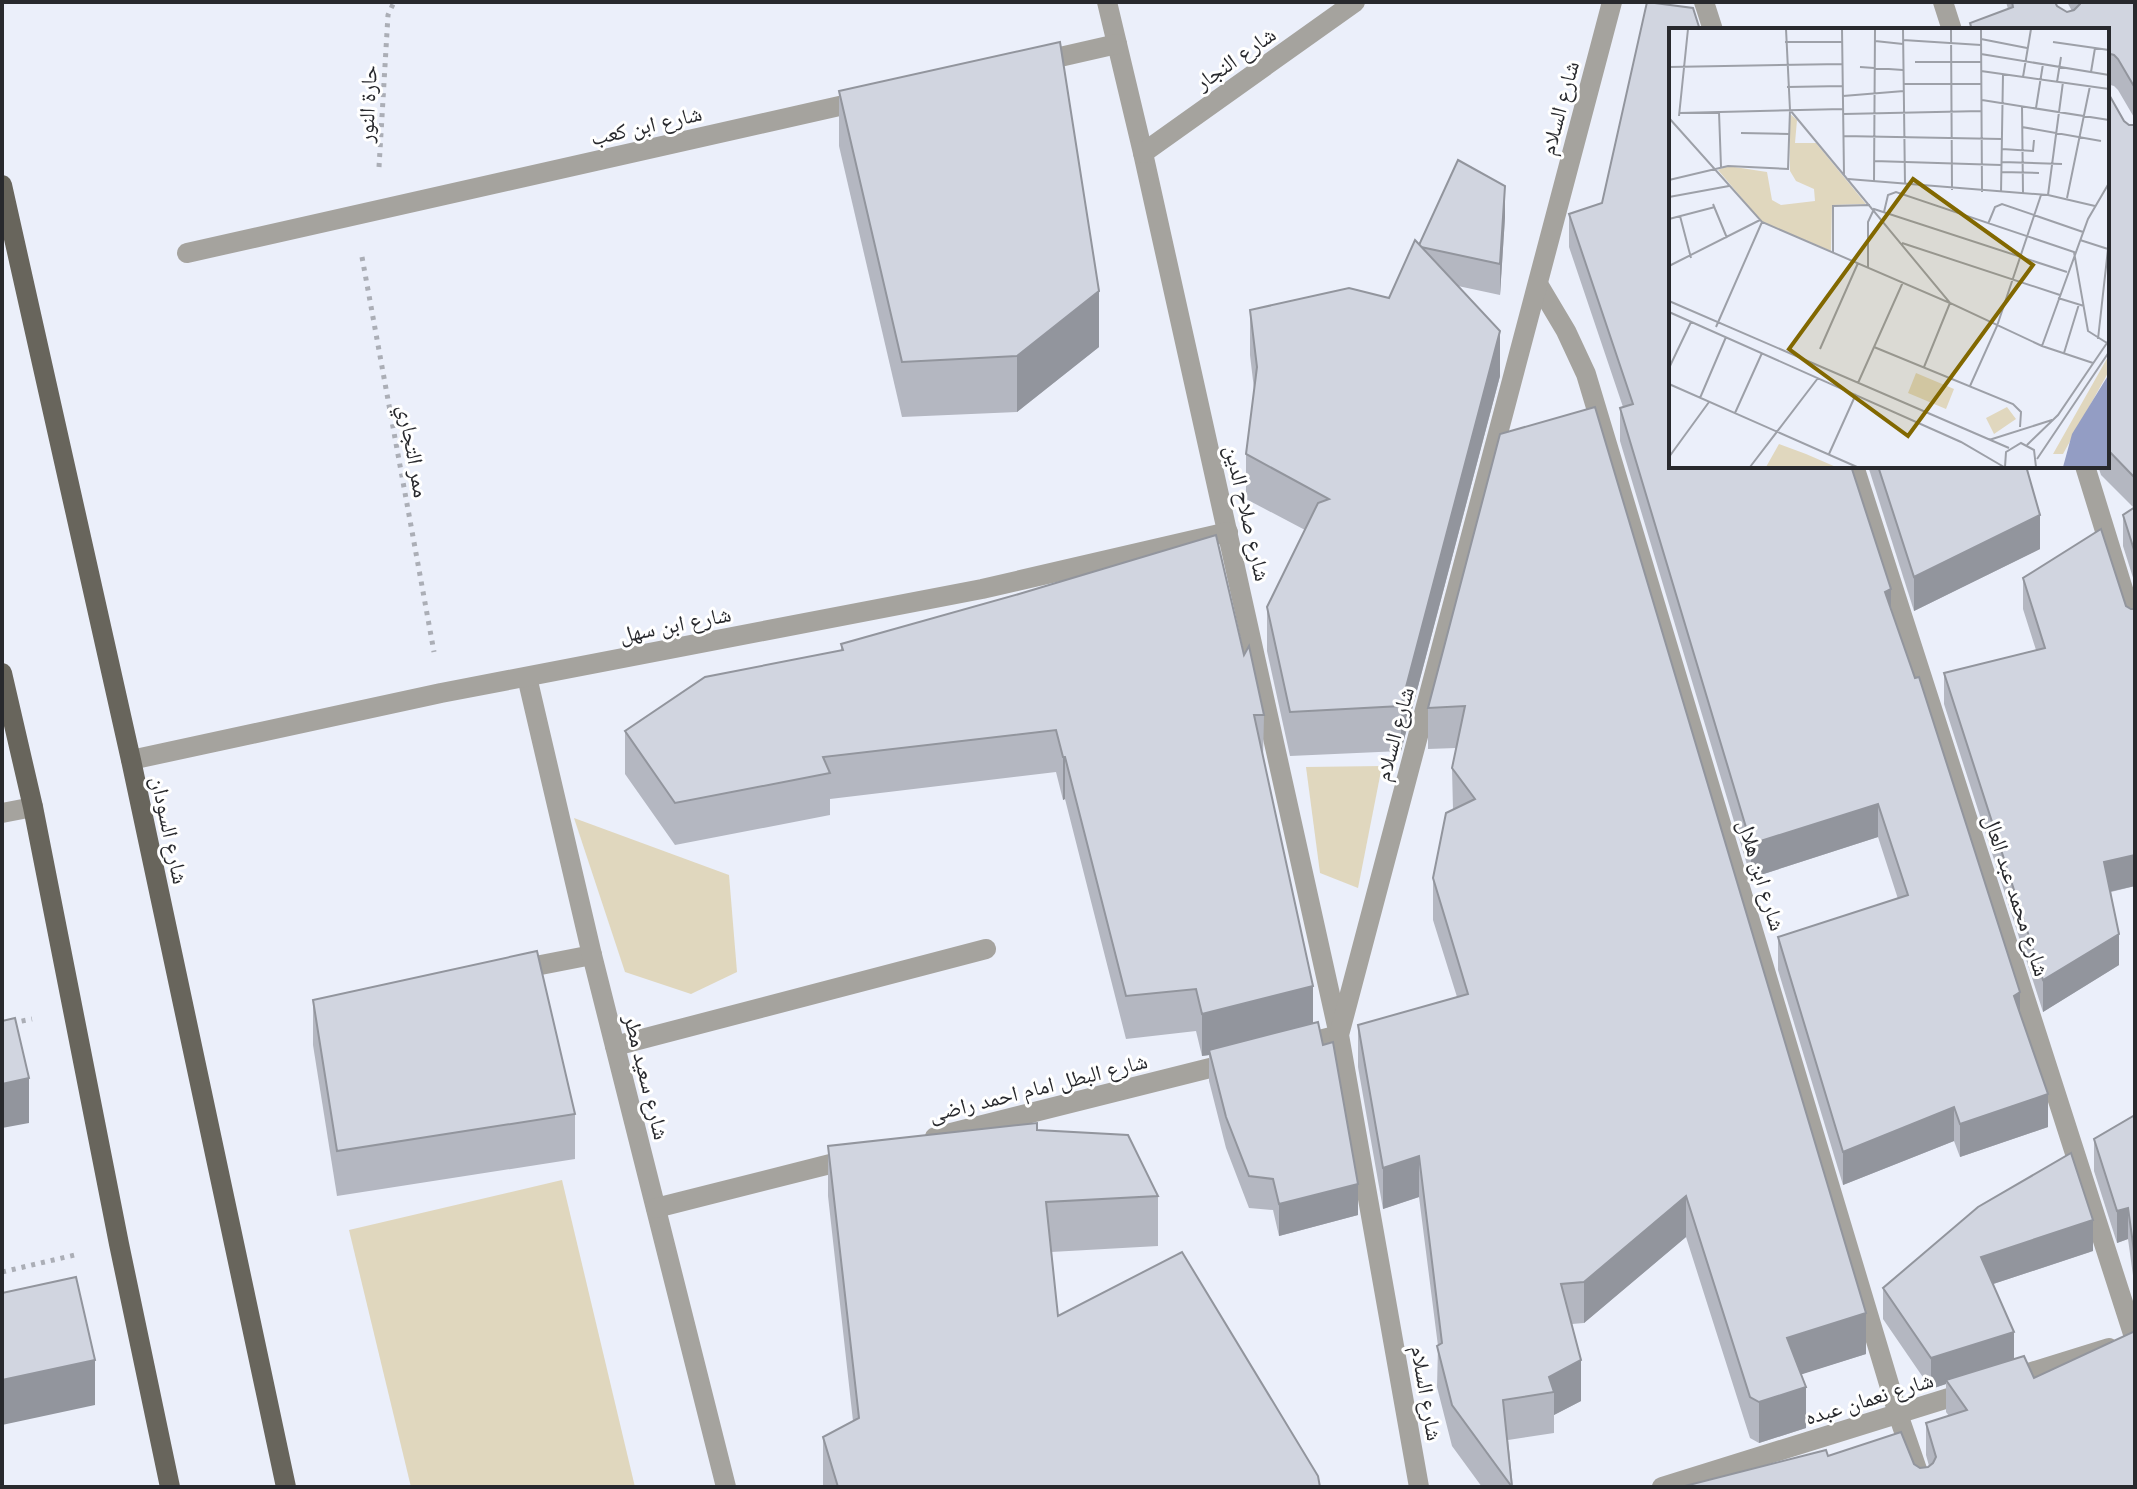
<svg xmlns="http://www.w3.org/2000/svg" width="2137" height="1489" viewBox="0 0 2137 1489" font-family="Montserrat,'Noto Naskh Arabic',sans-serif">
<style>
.green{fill:#e0d7be}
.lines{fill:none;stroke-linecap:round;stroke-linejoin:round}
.path{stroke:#abaeb6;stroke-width:5;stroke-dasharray:4 6;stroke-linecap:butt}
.lane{stroke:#a5a39e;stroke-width:20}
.street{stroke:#a5a39e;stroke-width:20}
.primary{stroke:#68655c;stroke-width:20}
.wall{fill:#b4b7c1}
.shaded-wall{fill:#92959d}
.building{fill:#d1d5e0;stroke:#92959d;stroke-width:2}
.labels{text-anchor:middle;stroke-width:6;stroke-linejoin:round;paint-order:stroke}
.street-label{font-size:22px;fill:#28292d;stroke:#fff}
.inset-road{fill:none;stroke:#9da0a8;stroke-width:2}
.view{fill:#826800;fill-opacity:0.15;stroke:#826800;stroke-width:4}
.inset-edge{fill:none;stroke:#28292d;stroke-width:4}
</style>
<rect width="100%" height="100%" fill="#ebeffa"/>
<g class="green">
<polygon points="1382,766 1358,888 1320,873 1306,767"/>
<polygon points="574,818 729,875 737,972 691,994 625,972"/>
<polygon points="562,1180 635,1487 411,1487 349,1230"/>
</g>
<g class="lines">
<g class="path">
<polyline points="379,167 388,15 394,2"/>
<polyline points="362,257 434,652"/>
<polyline points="2,1025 32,1019"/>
<polyline points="2,1272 79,1254"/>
</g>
<g class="lane">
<polyline points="515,970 592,955"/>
<polyline points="615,1046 986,949"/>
</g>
<g class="street">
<polyline points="1107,2 1143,153 1339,1035 1296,1046"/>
<polyline points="1704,2 1713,30"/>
<polyline points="1943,2 1952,30"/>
<polyline points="1038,62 1117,44"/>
<polyline points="1143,153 1355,2"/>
<polyline points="187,253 866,100"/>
<polyline points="1538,284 1566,331 1586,374 1898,1414 1923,1487"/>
<polyline points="1854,466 2135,1340"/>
<polyline points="2085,466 2135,628"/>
<polyline points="527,677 592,955 726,1487"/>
<polyline points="131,760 441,693 982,589 1228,532"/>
<polyline points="2,813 33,807"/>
<polyline points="935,1137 1234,1062"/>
<polyline points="656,1208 854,1158"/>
<polyline points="2006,1380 2109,1348"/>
<polyline points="1419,1487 1339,1035 1612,2"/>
<polyline points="1662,1487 1971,1391"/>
</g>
<g class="primary">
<polyline points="2,185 131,760 286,1487"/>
<polyline points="2,673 33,807 119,1244 170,1487"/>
</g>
</g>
<g class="wall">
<polygon points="2006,2 2055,2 2057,6 2067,12 2072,11 2067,2 2135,2 2135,119 2118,90 2114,86 2107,84 2107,30 1970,30 1970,23 2008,9"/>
<polygon points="1671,30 1891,607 2020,1014 2048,1127 1960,1157 1954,1141 1843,1185 1778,970 1778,937 1898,899 1878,837 1751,878 1620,441 1620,408 1623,407 1569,247 1569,214 1602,203"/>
<polygon points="839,91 1099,347 1017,412 902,417 839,146"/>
<polygon points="2107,91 2124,121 2129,125 2135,125 2135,584 2123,546 2123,515 2134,508 2101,475 2098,466 2107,466"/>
<polygon points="1505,217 1500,295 1458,286 1500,376 1401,751 1290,756 1267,651 1267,607 1305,530 1246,499 1246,454 1254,389 1250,355 1250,310 1389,298 1419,245"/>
<polygon points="1500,434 1866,1354 1801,1374 1806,1428 1759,1443 1750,1438 1686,1237 1584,1323 1572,1324 1581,1401 1554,1415 1554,1433 1508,1440 1513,1487 1482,1487 1452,1446 1437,1387 1438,1346 1419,1197 1383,1209 1358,1067 1358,1025 1457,997 1433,920 1433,878 1453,810 1452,768 1456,748 1428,749 1428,708"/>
<polygon points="1868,466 2026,466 2040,549 1914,611"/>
<polygon points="2023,578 2135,609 2135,886 2111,892 2119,965 2043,1012 1944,704 1944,673 2036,650 2023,609"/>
<polygon points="841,644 1244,655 1264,715 1263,757 1313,1024 1358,1215 1279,1236 1273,1210 1249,1208 1226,1148 1209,1081 1209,1055 1202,1056 1196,1031 1126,1039 1065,799 1063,800 1056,772 830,799 830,815 675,845 625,774 625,731 841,650"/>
<polygon points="313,1000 575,1114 575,1159 337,1196 313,1045"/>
<polygon points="2135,1115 2135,1290 2128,1239 2117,1243 2094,1171 2094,1139"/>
<polygon points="1037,1130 1158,1196 1158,1246 1051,1252 1058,1316 1320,1487 823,1487 823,1437 853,1421 828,1196 828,1146"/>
<polygon points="2093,1251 1993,1284 2014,1359 2034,1378 2135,1487 1681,1487 1828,1456 1914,1464 1920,1468 1928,1467 1929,1466 1926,1455 1926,1423 1949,1416 1946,1412 1946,1384 1931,1389 1883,1319 1883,1288"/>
</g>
<g class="shaded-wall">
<polygon points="2107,53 2108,53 2107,84"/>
<polygon points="1505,186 1505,217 1500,295 1500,264"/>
<polygon points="1099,291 1099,347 1017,412 1017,356"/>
<polygon points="1500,331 1500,376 1401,751 1401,706"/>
<polygon points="2040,515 2040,549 1914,611 1914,577"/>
<polygon points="1891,589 1891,622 1885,592"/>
<polygon points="1063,757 1065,757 1065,799 1063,800"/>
<polygon points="1878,804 1878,837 1751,878 1751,844"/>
<polygon points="2135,855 2135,886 2104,893 2104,862"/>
<polygon points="2119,934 2119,965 2043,1012 2043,980"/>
<polygon points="1313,986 1313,1028 1209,1050 1209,1055 1202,1056 1202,1014"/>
<polygon points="2020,992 2020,1025 2014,996"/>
<polygon points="29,1078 29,1123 2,1128 2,1084"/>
<polygon points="2048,1094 2048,1127 1960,1157 1960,1124"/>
<polygon points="1954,1107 1954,1141 1843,1185 1843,1152"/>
<polygon points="1419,1156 1419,1197 1383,1209 1383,1168"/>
<polygon points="1358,1184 1358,1215 1279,1236 1279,1204"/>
<polygon points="1686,1196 1686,1237 1584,1323 1584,1282"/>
<polygon points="2128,1208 2128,1239 2117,1243 2117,1211"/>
<polygon points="2093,1220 2093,1251 1981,1288 1981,1257"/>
<polygon points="1866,1313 1866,1354 1787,1379 1787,1338"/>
<polygon points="2014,1332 2014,1363 1946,1380 1946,1384 1931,1389 1931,1358"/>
<polygon points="95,1360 95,1405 2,1425 2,1380"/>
<polygon points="1581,1360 1581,1401 1554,1415 1554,1392 1549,1377"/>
<polygon points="1806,1387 1806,1428 1759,1443 1759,1402"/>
</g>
<g class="building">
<polygon points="1647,2 1693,8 1700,30 1671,30 1671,466 1851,466 1891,589 1885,592 1915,678 1919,677 2020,992 2014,996 2048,1094 1960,1124 1954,1107 1843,1152 1778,937 1908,895 1878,804 1751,844 1620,408 1633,404 1569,214 1602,203"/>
<polygon points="2012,2 2055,2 2057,6 2067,12 2074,10 2080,4 2080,2 2135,2 2135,88 2118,59 2114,55 2107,53 2107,30 1972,30 1970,23 2013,7"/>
<polygon points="1060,42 1099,291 1017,356 902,362 839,91"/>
<polygon points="2107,91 2124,121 2129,125 2135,125 2135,478 2107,449"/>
<polygon points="1458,160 1505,186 1500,264 1421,247 1419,245"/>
<polygon points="1415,240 1500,331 1401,706 1290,712 1267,607 1318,503 1329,499 1246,454 1257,367 1250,310 1349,288 1389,298"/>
<polygon points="1595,407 1866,1313 1787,1338 1806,1387 1759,1402 1750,1397 1686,1196 1584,1282 1561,1284 1581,1360 1549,1377 1554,1392 1503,1400 1512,1487 1452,1405 1437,1346 1442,1343 1419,1156 1383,1168 1358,1025 1468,994 1433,878 1446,813 1475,799 1452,768 1465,706 1428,708 1500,434"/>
<polygon points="1878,466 2026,466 2040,515 1914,577"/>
<polygon points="2135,507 2135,553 2123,515"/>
<polygon points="2101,529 2126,606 2131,609 2135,609 2135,855 2104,862 2119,934 2043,980 1944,673 2045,648 2023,578"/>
<polygon points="1216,535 1244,655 1249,646 1264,715 1254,715 1313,986 1202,1014 1196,989 1126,996 1065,757 1063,757 1056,730 823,757 830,773 675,803 625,731 705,677 843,650 841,644 1019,594"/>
<polygon points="537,951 575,1114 337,1151 313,1000"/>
<polygon points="15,1018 29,1078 2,1084 2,1021"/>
<polygon points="1318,1022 1323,1045 1333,1042 1358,1184 1279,1204 1273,1179 1249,1176 1226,1117 1209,1050"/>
<polygon points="2135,1115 2135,1258 2128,1208 2117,1211 2094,1139"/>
<polygon points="1037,1123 1037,1130 1128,1135 1158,1196 1046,1202 1058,1316 1182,1252 1318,1476 1320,1487 838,1487 823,1437 859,1418 828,1146"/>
<polygon points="2071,1153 2093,1220 1981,1257 2014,1332 1931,1358 1883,1288 1978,1207"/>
<polygon points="76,1277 95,1360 2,1380 2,1293"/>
<polygon points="2135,1331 2135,1487 1681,1487 1826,1450 1828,1456 1901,1432 1914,1464 1920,1468 1928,1467 1933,1463 1936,1457 1926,1423 1967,1410 1946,1380 2024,1356 2034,1378"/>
</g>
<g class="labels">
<g class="street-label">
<text transform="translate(1235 58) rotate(-35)" y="8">شارع النجار</text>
<text transform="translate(367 104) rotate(-87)" y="8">حارة النور</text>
<text transform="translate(1559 108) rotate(-75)" y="8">شارع السلام</text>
<text transform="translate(646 125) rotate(-13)" y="8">شارع ابن كعب</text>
<text transform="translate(414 451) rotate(80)" y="8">ممر التجاري</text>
<text transform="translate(1248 513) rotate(77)" y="8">شارع صلاح الدين</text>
<text transform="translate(675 624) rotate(-11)" y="8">شارع ابن سهل</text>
<text transform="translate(1394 734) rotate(-75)" y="8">شارع السلام</text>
<text transform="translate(170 830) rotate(78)" y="8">شارع السودان</text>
<text transform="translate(1762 875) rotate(73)" y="8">شارع ابن هلال</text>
<text transform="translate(2017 895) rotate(72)" y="8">شارع محمد عبد العال</text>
<text transform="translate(647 1077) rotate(76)" y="8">شارع سعيد مطر</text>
<text transform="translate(1038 1087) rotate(-14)" y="8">شارع البطل امام احمد راضى</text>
<text transform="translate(1427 1393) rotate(80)" y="8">شارع السلام</text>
<text transform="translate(1869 1398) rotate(-17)" y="8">شارع نعمان عبده</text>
</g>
</g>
<g transform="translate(1669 28)">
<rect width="440" height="440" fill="#ebeffa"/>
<path d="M 120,85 L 128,92 L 126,115 L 147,115 L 197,176 L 163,177 L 162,223 L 93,194 L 49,142 L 59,138 L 98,144 L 103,172 L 112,177 L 146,173 L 145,161 L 127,153 L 121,143 ZM 440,327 L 440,343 L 394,426 L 384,426 ZM 247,345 L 285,361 L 277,381 L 239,365 ZM 338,379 L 347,391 L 325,406 L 317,390 ZM 110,416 L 137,426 L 167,439 L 97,439 Z" fill="#e0d7be"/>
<path d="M 440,346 L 440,439 L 394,439 L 403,406 Z" fill="#939dc4"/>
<path class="inset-road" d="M 117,1 L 121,82 L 281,275 L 373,318 L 424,335M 173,1 L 175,147M 234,1 L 236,157M 282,1 L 283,162M 312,1 L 313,164M 312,11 L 358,20M 234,12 L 312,17M 206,13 L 234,16M 116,14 L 174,14M 384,14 L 440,22M 312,26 L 440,47M 246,34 L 312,34M 0,39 L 174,36M 191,39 L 234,42M 312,43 L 440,61M 422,44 L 426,20M 354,49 L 362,1M 388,54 L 392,29M 235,56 L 313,56M 118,59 L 174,58M 174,68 L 235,63M 313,72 L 440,92M 353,78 L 354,166M 367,80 L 374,36M 50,84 L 52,139M 10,85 L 174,81M 175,86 L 313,83M 10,88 L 19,1M 0,90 L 93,194 L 281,275 L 255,339M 353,99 L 432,113M 72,105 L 120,106M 174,108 L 333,111M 333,121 L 364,123 L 365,112M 205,133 L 332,137M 333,134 L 393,136M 332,144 L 370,145M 179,151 L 379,167 L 426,178M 0,152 L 59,138 L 119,141 L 121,82M 205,154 L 206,1M 332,165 L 334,46M 379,167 L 394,54M 0,169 L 60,158M 398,170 L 421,58M 44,176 L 58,210M 215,184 L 219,167 L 227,164 L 405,224 L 419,303 L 438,315M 11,188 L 22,230M 0,191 L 46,179M 319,196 L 326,179 L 333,176 L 414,204M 411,212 L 439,221 L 429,311M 233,215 L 391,267M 164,224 L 164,178 L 201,177M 0,238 L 91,192M 199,239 L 199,194 L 205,181 L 398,244M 389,270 L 415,278M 0,273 L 340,420M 0,284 L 292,414 L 335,439M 47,299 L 93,194M 373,318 L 419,191 L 440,155M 205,319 L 344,376 L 352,384 L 351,399M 151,321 L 189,235M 395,325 L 410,276M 0,340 L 22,294M 189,355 L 234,254M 0,356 L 188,439M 301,358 L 328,298 L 372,167M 31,370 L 57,309M 66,385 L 93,325M 320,412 L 383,392M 358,417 L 389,387 L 440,312M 160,426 L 187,366M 0,429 L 40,374M 368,431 L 440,324M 81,439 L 149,350M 336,439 L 337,424 L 352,415 L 365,422 L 367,439"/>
<path class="view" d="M 244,151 L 364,237 L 239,408 L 120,321 Z"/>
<rect width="440" height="440" class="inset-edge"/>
</g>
<rect width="2137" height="1489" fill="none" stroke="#28292d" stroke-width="8"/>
</svg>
